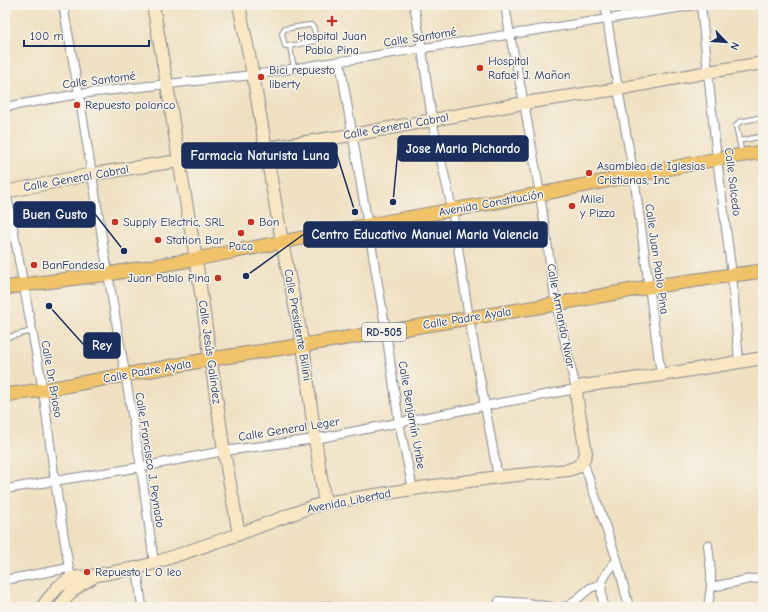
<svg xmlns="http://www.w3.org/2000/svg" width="768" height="612" viewBox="0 0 768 612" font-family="'Comic Neue',sans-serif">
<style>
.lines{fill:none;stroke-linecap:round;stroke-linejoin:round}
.lane-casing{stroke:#858890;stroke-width:6}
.street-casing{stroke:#858890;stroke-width:10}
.secondary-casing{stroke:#858890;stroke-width:14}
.primary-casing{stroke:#858890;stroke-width:15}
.lane{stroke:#fff;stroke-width:4}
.street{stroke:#fff;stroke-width:8}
.secondary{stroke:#f9e7c3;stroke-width:12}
.primary{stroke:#f1c369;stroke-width:13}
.poi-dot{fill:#c8321e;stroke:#f7f3e8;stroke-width:1.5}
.labels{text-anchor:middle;stroke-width:3;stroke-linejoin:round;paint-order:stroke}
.shield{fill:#f7f3e8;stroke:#5d6a87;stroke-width:1}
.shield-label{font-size:11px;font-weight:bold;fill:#1b2f5e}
.poi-label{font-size:12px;fill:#1b2f5e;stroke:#f7f3e8;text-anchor:start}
.street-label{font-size:12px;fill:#1b2f5e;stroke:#f7f3e8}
.leader{fill:none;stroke:#1b2f5e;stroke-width:1.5}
.callout-dot{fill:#1b2f5e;stroke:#f7f3e8;stroke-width:1.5}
.callout{fill:#1b2f5e;stroke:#1b2f5e;stroke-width:1.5}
.callout-label{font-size:13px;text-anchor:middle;font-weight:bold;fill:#fff}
</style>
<rect width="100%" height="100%" fill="#f7f3e8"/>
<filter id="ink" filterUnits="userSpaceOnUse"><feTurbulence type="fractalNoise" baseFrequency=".025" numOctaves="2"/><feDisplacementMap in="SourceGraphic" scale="8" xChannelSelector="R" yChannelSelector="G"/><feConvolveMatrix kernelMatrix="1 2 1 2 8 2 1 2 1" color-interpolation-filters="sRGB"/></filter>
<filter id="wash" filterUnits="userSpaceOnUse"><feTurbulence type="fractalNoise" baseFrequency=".012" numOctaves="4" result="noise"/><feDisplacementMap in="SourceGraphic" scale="16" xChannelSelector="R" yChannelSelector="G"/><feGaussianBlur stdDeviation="0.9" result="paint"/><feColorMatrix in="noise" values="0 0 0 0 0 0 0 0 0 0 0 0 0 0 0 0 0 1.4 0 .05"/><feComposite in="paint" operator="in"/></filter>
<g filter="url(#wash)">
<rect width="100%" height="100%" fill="#efe0c1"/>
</g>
<g filter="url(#ink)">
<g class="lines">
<defs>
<g id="lane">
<polygon points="309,25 311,25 314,28 315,39 314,41 290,46 285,46 282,34 284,29"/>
<polyline points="290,46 294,69"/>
<polyline points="739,141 763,136"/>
<polyline points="742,154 736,126 739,122 763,117"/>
<polyline points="5,338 32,331"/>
</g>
<g id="street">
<polyline points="63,5 79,94 108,274 141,467 154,563"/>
<polyline points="414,5 422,49 432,120 452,209 469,318 498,477"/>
<polyline points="605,5 618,89 634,176 661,375"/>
<polyline points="701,5 717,159 732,275 739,363"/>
<polyline points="340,62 386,331 399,423 413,489"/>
<polyline points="5,107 79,94 167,84 253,75 696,5"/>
<polyline points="5,185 43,390 55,481 69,568 71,578"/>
<polyline points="583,461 617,560 629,607"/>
<polyline points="5,489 141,467 224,451 315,439 484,406 576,389 556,304 540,194 524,103 510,35 505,5"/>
<polyline points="708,545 711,572 711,587 708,607"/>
<polyline points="137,568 142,607"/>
<polyline points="5,580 69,568"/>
<polyline points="711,587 751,579 763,578"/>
<polyline points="499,601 527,603 552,607"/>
<polyline points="321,607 329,606"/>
<polyline points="562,607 569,606 590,588 602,584"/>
<path d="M 604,607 C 598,582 602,578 617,560"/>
</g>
<g id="secondary">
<polyline points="153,5 167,84 179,161 196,259 224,451 239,534"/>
<polyline points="239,5 253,75 282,242 303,345 315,439 325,503"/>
<polyline points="5,192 92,174 352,135 524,103 618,89 708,72 763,63"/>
<polyline points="42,607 48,599 58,587 71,578 97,575 137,568 154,563 239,534 311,507 325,503 413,489 498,477 568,470 577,467 583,461 586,453 577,400 576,389 582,386 661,375 763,358"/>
<path d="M 60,607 C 71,590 75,588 92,578"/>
</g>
<g id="primary">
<polyline points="5,288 23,285 108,274 196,259 368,225 540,194 717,159 763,152"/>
<polyline points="5,395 43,390 211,359 303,345 556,304 649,287 732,275 763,271"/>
</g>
</defs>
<use href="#lane" class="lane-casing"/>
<use href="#street" class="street-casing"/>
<use href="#secondary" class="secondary-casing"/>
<use href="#primary" class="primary-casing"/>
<use href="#lane" class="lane"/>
<use href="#street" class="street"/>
<use href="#secondary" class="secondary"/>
<use href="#primary" class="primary"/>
</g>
</g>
<g class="poi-dot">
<path d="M330 15h4v4h4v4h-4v4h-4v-4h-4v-4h4z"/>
<circle cx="480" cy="68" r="4"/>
<circle cx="261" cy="77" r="4"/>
<circle cx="77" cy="105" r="4"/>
<circle cx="589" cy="173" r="4"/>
<circle cx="572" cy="206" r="4"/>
<circle cx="115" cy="222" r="4"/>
<circle cx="251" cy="222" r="4"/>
<circle cx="241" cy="233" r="4"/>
<circle cx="158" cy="240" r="4"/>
<circle cx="34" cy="265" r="4"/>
<circle cx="218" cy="278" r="4"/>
<circle cx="87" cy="572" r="4"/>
</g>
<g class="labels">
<rect class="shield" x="362" y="323" width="44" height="18" rx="3"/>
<g class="shield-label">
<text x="384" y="336">RD-505</text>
</g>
<g class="poi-label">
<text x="332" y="40" text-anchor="middle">Hospital Juan<tspan x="332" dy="14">Pablo Pina</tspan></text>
<text x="488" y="65">Hospital<tspan x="488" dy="14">Rafael J. Mañon</tspan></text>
<text x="269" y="74">Bici repuesto<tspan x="269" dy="14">liberty</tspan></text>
<text x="85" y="109">Repuesto polanco</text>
<text x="597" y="170">Asamblea de Iglesias<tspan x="597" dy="14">Cristianas, Inc</tspan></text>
<text x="580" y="203">Milei<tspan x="580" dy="14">y Pizza</tspan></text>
<text x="123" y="226">Supply Electric, SRL</text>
<text x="259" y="226">Bon</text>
<text x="166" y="244">Station Bar</text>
<text x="241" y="250" text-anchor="middle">Paca</text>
<text x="42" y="269">BanFondesa</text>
<text x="210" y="282" text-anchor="end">Juan Pablo Pina</text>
<text x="95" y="576">Repuesto L O leo</text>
</g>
<g class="street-label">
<text transform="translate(420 37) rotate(-9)" y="4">Calle Santomé</text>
<text transform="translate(99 80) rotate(-7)" y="4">Calle Santomé</text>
<text transform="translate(396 126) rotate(-10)" y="4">Calle General Cabral</text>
<text transform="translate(76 178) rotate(-10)" y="4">Calle General Cabral</text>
<text transform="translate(733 182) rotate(83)" y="4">Calle Salcedo</text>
<text transform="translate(491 203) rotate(-10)" y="4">Avenida Constitución</text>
<text transform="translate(657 259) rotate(82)" y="4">Calle Juan Pablo Pina</text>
<text transform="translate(561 316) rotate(79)" y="4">Calle Armando Nivar</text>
<text transform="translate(467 318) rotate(-9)" y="4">Calle Padre Ayala</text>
<text transform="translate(298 325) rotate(80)" y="4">Calle Presidente Billini</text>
<text transform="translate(210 352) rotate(82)" y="4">Calle Jesús Galíndez</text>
<text transform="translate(147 371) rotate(-10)" y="4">Calle Padre Ayala</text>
<text transform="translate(52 379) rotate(80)" y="4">Calle Dr. Brioso</text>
<text transform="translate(412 415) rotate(80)" y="4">Calle Benjamín Uribe</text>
<text transform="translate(289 429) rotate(-9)" y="4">Calle General Leger</text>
<text transform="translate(150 460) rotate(81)" y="4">Calle Francisco J. Peynado</text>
<text transform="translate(349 501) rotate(-11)" y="4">Avenida Libertad</text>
</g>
</g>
<path class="leader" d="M393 202L398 149M355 212L337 155M124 251L95 214M246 276L304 234M49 306L84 345"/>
<g class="callout-dot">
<circle cx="393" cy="202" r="4"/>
<circle cx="355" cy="212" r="4"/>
<circle cx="124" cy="251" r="4"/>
<circle cx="246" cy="276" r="4"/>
<circle cx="49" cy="306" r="4"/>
</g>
<g class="callout">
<rect x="398" y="136" width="130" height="25" rx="4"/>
<rect x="182" y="143" width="155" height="25" rx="4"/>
<rect x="14" y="202" width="81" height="25" rx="4"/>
<rect x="304" y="222" width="243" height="25" rx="4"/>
<rect x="84" y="333" width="36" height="25" rx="4"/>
</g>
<g class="callout-label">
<text x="463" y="153">Jose Maria Pichardo</text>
<text x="260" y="160">Farmacia Naturista Luna</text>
<text x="55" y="219">Buen Gusto</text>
<text x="425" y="239">Centro Educativo Manuel Maria Valencia</text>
<text x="102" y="350">Rey</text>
</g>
<rect width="768" height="612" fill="none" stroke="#f7f3e8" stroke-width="20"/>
<g transform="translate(726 42) rotate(115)" stroke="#f7f3e8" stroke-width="3" paint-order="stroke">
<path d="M0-3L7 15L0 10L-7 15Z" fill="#1b2f5e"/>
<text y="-6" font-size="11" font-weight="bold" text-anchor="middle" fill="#1b2f5e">N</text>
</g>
<path d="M24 40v6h125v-6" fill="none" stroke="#1b2f5e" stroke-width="2"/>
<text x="30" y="40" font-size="12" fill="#1b2f5e" stroke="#f7f3e8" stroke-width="3" paint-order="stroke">100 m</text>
</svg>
